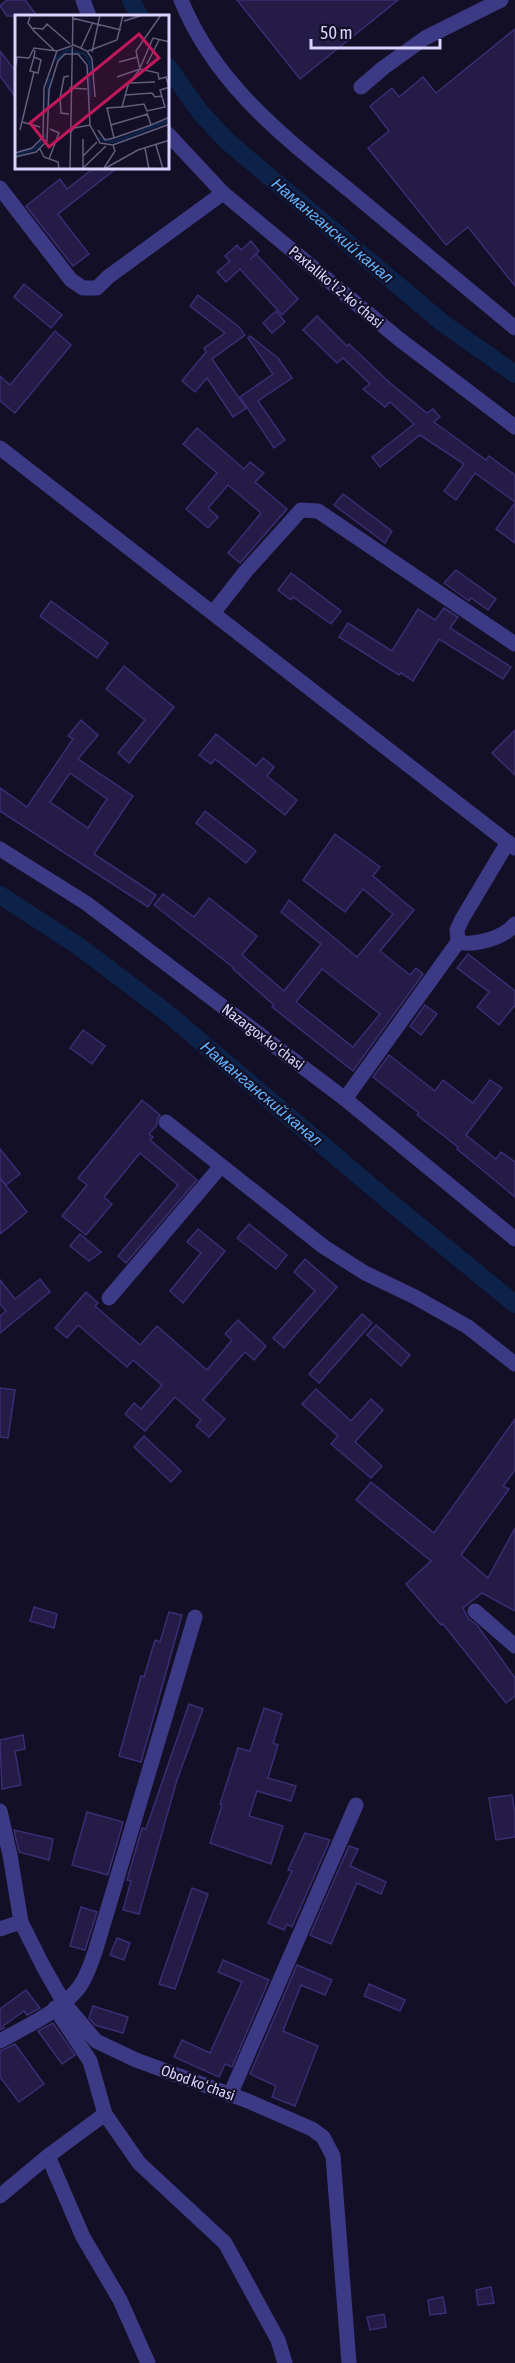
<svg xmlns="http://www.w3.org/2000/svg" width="515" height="2363" viewBox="0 0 515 2363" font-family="'Asap Condensed',sans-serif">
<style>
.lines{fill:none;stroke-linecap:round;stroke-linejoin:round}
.canal{stroke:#0c2248;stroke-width:18}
.building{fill:#241b47;stroke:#3b2d73;stroke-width:1.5;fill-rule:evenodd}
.minor{stroke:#3d3a85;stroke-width:15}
.labels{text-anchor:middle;stroke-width:4.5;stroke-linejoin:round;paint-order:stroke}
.street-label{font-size:15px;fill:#d9d4ff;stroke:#130f26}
.water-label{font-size:16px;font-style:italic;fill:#62b6ff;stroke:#130f26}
.inset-river{fill:none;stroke:#0c2248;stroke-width:3}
.inset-road{fill:none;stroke:#625e7d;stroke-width:1.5}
.view{fill:#c2185b;fill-opacity:0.15;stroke:#c2185b;stroke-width:3}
.inset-edge{fill:none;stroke:#d9d4ff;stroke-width:3}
</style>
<rect width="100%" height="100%" fill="#130f26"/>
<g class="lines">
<g class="canal">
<polyline points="131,0 139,16"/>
<polyline points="168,67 200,112 227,141 444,324 515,374"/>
<polyline points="0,895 77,945 167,1013 385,1198 515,1304"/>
</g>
</g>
<g class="building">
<polygon points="7,0 25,0 37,16 7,16 0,6"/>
<polygon points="237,0 398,0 300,79"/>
<polygon points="515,29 515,286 468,227 446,245 368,148 389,131 370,106 392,88 399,97 423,77 436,93"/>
<polygon points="0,51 16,72 16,98 0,76"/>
<polygon points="94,168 117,168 58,214 89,254 73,266 26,206 60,179 67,189"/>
<polygon points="251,241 259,251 250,260 256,254 298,299 282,315 240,269 226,282 217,272 230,261 225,256 237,245 241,250"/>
<polygon points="24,284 62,315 51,328 14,297"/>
<polygon points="198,295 239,327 245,335 212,359 246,408 233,417 207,378 195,392 182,381 206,352 204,348 225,333 190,306"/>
<polygon points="276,311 285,322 272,333 263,323"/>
<polygon points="317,316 347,346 349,344 390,383 427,413 433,409 440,417 434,422 486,460 489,456 515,475 515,502 475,473 456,500 444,491 464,464 420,435 380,467 372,457 414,424 390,402 385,407 363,389 370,384 343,358 337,363 303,330"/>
<polygon points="55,331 71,345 15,413 0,401 0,376 10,385"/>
<polygon points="250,336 278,358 292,378 258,401 285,440 274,448 240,397 273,374 248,338"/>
<polygon points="197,428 244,469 250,462 264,473 255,482 287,509 240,563 228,553 261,513 228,485 208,508 218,517 208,528 186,509 217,473 183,444"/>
<polygon points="343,494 392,531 385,543 334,505"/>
<polygon points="515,503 515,543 496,529"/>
<polygon points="456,570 496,599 488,610 471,598 469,601 444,583"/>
<polygon points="291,573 341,611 331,624 293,597 291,600 278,590"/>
<polygon points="51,601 108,643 97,658 40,616"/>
<polygon points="444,608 458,617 450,628 511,667 503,679 439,639 413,681 401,673 399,675 339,637 348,623 392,651 418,609 435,620"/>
<polygon points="124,666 174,707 129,763 118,753 145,720 106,689"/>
<path d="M 81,720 L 98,735 L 78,759 L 133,796 L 94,854 L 156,895 L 148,907 L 0,811 L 0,788 L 27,807 L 73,739 L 68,736 ZM 70,773 L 107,799 L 88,828 L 50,802 Z"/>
<polygon points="515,730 515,775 492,753"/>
<polygon points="216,734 256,766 263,758 274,767 267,776 297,800 285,815 215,759 211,764 199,755"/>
<polygon points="205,811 256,851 246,863 196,823"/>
<path d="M 335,834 L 380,867 L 373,876 L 414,910 L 380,951 L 410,975 L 416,968 L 423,974 L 353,1071 L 272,1007 L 274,1005 L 233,969 L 234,968 L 154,905 L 163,894 L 194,917 L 209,898 L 257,936 L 242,955 L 284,991 L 321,944 L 281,912 L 289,900 L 357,957 L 393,914 L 363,889 L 345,912 L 303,880 ZM 322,969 L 380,1014 L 353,1047 L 296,1002 Z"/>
<polygon points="468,954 515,991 515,1005 499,1025 477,1007 489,992 457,968"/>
<polygon points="425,1005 437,1014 421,1035 410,1026"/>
<polygon points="83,1030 105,1046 92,1064 70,1048"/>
<polygon points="389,1055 435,1091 443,1080 473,1103 490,1080 502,1088 466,1135 496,1159 501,1152 515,1162 515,1197 457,1149 458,1147 417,1115 419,1113 373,1077"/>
<polygon points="142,1100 160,1115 157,1120 157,1125 149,1134 153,1137 150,1140 197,1180 126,1263 118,1256 178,1185 140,1153 104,1197 112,1204 86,1235 62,1216 87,1185 78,1178"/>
<polygon points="0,1149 20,1174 6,1185 0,1178"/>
<polygon points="0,1178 27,1212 0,1234"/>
<polygon points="249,1224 287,1255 276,1269 237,1238"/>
<polygon points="198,1229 225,1251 183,1303 170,1291 201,1253 187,1242"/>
<polygon points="80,1234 101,1252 89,1261 70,1246"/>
<polygon points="305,1259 337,1287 284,1348 273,1338 315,1291 294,1272"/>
<polygon points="40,1279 50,1292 0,1333 0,1316 6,1311 0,1304 0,1280 15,1299"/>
<polygon points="86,1292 98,1303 95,1306 140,1345 157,1326 207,1370 232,1340 225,1334 238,1320 266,1346 254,1360 245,1352 203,1400 225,1419 209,1437 196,1426 201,1420 175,1397 145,1431 125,1414 134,1403 141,1409 162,1385 133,1360 127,1367 78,1325 67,1338 55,1328"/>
<polygon points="362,1314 372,1323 319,1383 309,1374"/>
<polygon points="376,1325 410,1355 401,1366 367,1335"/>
<polygon points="0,1388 15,1390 8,1438 0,1437"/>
<polygon points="316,1389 351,1421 371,1399 383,1410 355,1442 382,1466 371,1478 331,1444 338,1436 302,1404"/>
<polygon points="515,1419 515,1470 503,1486 509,1489 461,1555 488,1578 515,1528 515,1611 482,1593 463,1608 468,1618 477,1625 515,1678 515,1696 506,1703 443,1624 441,1625 406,1584 431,1561 356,1500 371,1482 434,1533"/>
<polygon points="144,1436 181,1471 171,1482 134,1447"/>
<polygon points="34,1607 57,1614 54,1628 30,1621"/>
<polygon points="169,1612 182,1615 141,1762 119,1756 141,1676 144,1677 155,1640 160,1642"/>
<polygon points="189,1704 203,1709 177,1780 139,1914 123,1910 131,1881 127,1880 142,1828 146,1829"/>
<polygon points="264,1708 282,1714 273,1743 278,1745 268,1778 296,1786 291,1801 257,1791 249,1816 283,1826 271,1864 210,1843 222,1805 220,1804 238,1748 250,1751"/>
<polygon points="23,1735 25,1749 15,1751 21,1785 2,1789 0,1740"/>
<polygon points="512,1795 515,1815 515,1837 496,1840 489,1798"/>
<polygon points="87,1812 123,1822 108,1875 72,1865"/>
<polygon points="14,1830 53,1839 49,1860 19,1852"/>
<polygon points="305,1833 330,1840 292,1927 287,1924 284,1930 268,1923 292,1871 288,1870"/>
<polygon points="349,1846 358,1849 350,1866 386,1882 381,1894 357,1883 331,1944 310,1935"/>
<polygon points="192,1888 208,1894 175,1989 159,1984"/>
<polygon points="81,1907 97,1912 85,1950 70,1946"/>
<polygon points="117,1938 130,1943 124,1960 110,1955"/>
<polygon points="223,1960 269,1980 232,2067 225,2064 219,2077 174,2057 182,2040 210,2053 242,1982 218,1972"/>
<polygon points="297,1965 332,1980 325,1995 301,1985 283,2031 318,2046 295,2106 272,2097 276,2086 250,2074"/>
<polygon points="369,1984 405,2000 400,2011 364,1996"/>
<polygon points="26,1990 40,2008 27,2015 24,2011 3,2026 4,2028 0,2030 0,2009"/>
<polygon points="93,2006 128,2017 123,2033 95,2025 89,2018"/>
<polygon points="53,2023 75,2055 62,2064 38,2031"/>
<polygon points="15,2044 44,2084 19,2102 0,2077 0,2051"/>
<polygon points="491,2287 494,2303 478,2305 476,2290"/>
<polygon points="443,2297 446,2313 430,2315 428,2300"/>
<polygon points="384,2314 386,2327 370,2330 367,2317"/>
</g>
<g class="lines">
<g class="minor">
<polyline points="83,0 89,16"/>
<path d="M 181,0 C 217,89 290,141 361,200 C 412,243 464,285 515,328"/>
<polyline points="361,87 383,68 425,38 501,0"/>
<polyline points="168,134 223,193 399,339 515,427"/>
<polyline points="0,188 71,280 83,288 97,288 108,277 223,193"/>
<polyline points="0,448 515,848"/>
<polyline points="213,613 246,571 301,510 318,511 515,644"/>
<polyline points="0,849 86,903 345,1099 515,1239"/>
<polyline points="458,942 457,930 462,919 508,842"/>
<path d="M 345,1099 L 458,942 C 475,946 504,938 515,924"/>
<polyline points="166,1122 324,1247 365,1273 415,1297 468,1327 515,1364"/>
<polyline points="109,1298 221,1166"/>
<polyline points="475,1611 515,1646"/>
<polyline points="0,1811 10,1855 21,1922 43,1966 64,2003 96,2041 136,2060 248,2101 312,2129 323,2137 333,2156 349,2363"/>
<polyline points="0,1929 21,1922"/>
<polyline points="55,2008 90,2061 105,2114 139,2163 225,2243 278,2340 285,2363"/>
<path d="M 0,2041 C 26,2026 62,2011 80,1986 C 87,1976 91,1963 95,1952 L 195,1617"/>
<polyline points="230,2095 356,1805"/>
<polyline points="48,2156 83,2237 120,2300 148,2363"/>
<polyline points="0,2196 48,2156 105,2114"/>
</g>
</g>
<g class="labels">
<g class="street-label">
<text transform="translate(336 287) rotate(40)" y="5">Paxtalikoʻl 2-koʻchasi</text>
<text transform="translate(263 1037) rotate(37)" y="5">Nazargox koʻchasi</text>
<text transform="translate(198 2083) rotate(20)" y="5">Obod koʻchasi</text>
</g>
<g class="water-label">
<text transform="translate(333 230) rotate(40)" y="6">Наманганский канал</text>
<text transform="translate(262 1093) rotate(40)" y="6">Наманганский канал</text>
</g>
</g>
<g transform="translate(15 15)">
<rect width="154" height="154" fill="#130f26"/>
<path class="inset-river" d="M 40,45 L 52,35 L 70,39 L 75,49 L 75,82M 32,95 L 34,63M 82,123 L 99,127 L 155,105M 0,140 L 22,133 L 31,120"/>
<path class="inset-road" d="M 146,0 L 121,36 L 125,54 L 113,70 L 107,92 L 129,89 L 132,96 L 150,92 L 145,75 L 155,72M 15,2 L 13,8 L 19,16 L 40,36M 57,3 L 106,15M 109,6 L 128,0M 18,13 L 28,14 L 32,9 L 55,29M 66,33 L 78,7M 73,36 L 102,25 L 108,0M 77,37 L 85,0M 19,42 L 15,56 L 23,58 L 26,45 L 19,42 L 20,35M 104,47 L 123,42M 132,49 L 144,25M 1,50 L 2,42 L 14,43 L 19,33 L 42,36 L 59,30 L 72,36 L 77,44 L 80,82M 125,53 L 138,23 L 155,27M 54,61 L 49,62 L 45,83 L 46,98 L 54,99M 102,62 L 125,54 L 143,58 L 144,64 L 151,62 L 154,72M 115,68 L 140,67M 54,73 L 72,74M 110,80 L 137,78 L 140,82 L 147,81M 107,92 L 92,93 L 99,123 L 136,110M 132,98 L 136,110 L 155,102M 7,107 L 25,112M 96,110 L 133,99M 5,115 L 19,57M 83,115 L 90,125 L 99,123M 55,118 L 59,113 L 75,110M 68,124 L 68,153M 141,130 L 148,154M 130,133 L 134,154M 25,134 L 29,142 L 43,147 L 44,154M 0,138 L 17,133 L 28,122 L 29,73 L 42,36M 68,141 L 82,127M 0,142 L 21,137 L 32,126 L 34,75 L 43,46 L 50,39 L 63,39 L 72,50 L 75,110 L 85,128 L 98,130 L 155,109M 34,144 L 44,118 L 35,114M 89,153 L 100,136 L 98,130M 55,154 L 58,0M 67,154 L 91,131M 89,154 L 123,135 L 155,125"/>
<path class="view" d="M 124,19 L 144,43 L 34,132 L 15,108 Z"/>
<rect width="154" height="154" class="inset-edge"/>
</g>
<path d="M311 39v9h129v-9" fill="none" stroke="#d9d4ff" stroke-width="3"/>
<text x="320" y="39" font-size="18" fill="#d9d4ff" stroke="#130f26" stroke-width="4.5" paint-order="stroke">50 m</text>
</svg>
